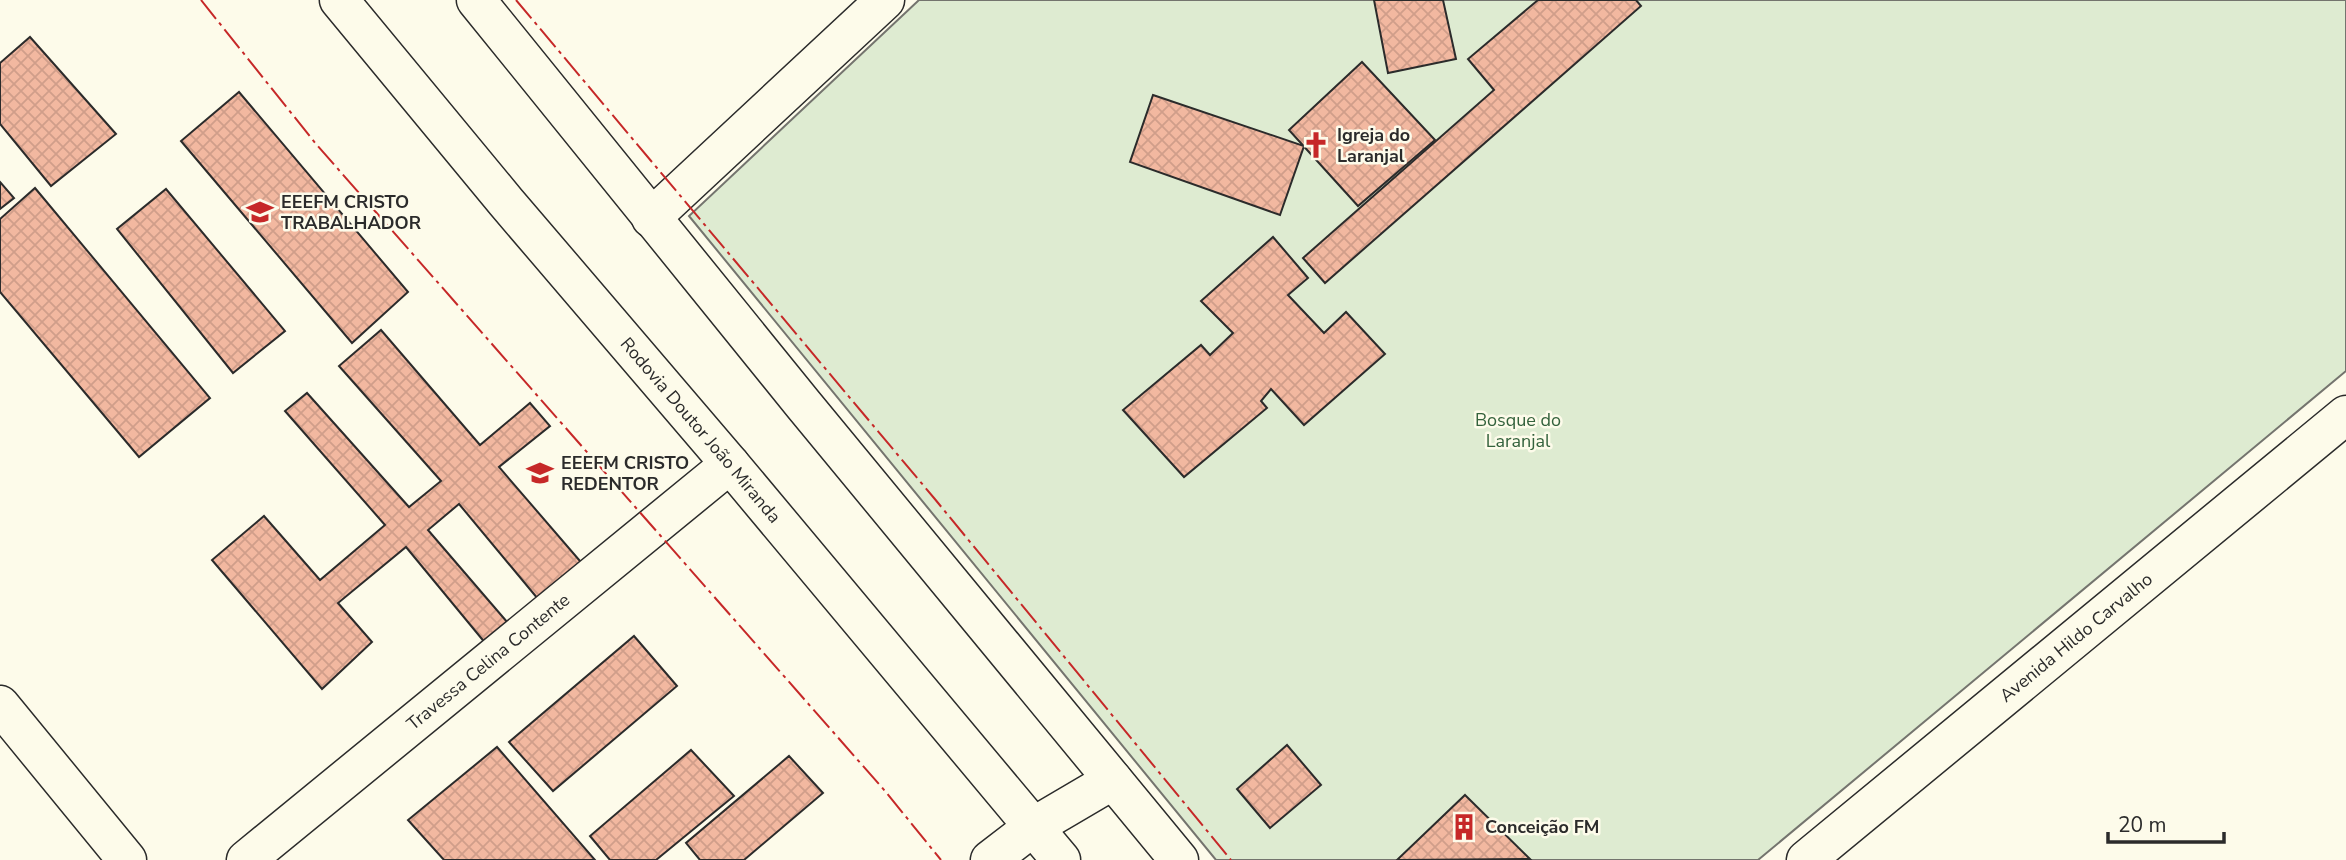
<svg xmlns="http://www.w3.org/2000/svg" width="2346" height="860" viewBox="0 0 2346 860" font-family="'Nunito Sans',sans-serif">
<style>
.park{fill:#deebd1;stroke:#74746e;stroke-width:2}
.building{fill:url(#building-cross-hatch);stroke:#2b2b2b;stroke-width:2}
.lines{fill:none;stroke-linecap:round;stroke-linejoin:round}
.minor-casing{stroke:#2b2b2b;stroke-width:41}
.major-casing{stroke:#2b2b2b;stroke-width:41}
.minor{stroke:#fdfbea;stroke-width:38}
.major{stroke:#fdfbea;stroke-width:38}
.power{stroke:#c62828;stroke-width:2;stroke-dasharray:24 5 3.5 5;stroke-linecap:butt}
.labels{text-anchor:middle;stroke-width:5;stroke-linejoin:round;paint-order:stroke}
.poi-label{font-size:18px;font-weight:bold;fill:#2b2b2b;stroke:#fdfbea;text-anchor:start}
.park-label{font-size:18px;fill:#34623c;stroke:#fdfbea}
.street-label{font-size:18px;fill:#2b2b2b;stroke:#fdfbea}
</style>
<defs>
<pattern id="building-cross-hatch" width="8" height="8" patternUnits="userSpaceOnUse" patternTransform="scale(1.75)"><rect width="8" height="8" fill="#f2b8a0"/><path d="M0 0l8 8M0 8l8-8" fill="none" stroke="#d09e8a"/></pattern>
</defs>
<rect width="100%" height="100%" fill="#fdfbea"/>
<polygon class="park" points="919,0 2346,0 2346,371 1758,860 1216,860 689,216"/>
<g class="building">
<polygon points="1374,0 1443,0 1456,59 1388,73"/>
<polygon points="1538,0 1636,0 1641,6 1325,283 1303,258 1494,90 1468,59"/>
<polygon points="30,37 116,134 51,186 0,124 0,63"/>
<polygon points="1362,62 1435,140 1358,206 1289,130"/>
<polygon points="239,92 408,292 352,343 181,141"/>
<polygon points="1153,95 1304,146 1280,215 1130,162"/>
<polygon points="0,182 14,198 0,209"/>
<polygon points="35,188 210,398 139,457 0,292 0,219"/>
<polygon points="166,189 285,331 233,373 117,229"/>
<polygon points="1273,237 1308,278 1288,295 1324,333 1346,312 1385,354 1304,425 1271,389 1261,401 1267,408 1184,477 1123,410 1201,345 1210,355 1233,333 1201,301"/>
<polygon points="381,330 480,445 530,403 550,426 499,467 586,568 543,605 459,504 428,530 514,630 491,650 406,547 338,603 372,642 322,689 212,560 264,516 320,580 385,525 285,411 307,393 409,507 441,481 339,366"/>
<polygon points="634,636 677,686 553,791 509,742"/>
<polygon points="1287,745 1321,785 1270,828 1237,789"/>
<polygon points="497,747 595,860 444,860 408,820"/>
<polygon points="691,750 734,796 656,860 610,860 590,836"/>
<polygon points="789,756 823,793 744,860 700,860 686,843"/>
<polygon points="1465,795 1530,859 1397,860"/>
</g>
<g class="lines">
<defs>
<g id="minor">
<polyline points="651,218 885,0"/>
<polyline points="0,705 127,860"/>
<path id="s1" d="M 246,860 L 730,464"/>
<polyline points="990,860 1033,827 1113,780"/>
<path id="s2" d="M 1806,860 L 2346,415"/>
</g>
<g id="major">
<path id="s3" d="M 339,0 L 506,202 L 730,464 L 1061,860"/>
<polyline points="476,0 803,404 1179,860"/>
</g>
</defs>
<use href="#minor" class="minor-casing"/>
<use href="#major" class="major-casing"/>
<use href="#minor" class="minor"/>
<use href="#major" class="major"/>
<g class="power">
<polyline points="201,0 316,144 885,791 941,860"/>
<polyline points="516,0 934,498 1231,860"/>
</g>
</g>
<defs>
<symbol id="church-bare" viewBox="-9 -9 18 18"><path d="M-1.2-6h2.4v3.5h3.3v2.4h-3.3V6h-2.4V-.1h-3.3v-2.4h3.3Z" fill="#c62828" stroke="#fdfbea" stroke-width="2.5" paint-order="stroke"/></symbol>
<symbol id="school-bare" viewBox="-9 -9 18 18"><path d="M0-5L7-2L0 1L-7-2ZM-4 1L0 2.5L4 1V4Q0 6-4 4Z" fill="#c62828" stroke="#fdfbea" stroke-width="2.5" paint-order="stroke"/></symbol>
<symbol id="building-bare" viewBox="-9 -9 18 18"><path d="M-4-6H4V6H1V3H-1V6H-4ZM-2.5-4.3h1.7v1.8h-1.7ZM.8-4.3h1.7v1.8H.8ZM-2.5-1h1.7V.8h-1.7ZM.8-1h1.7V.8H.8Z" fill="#c62828" stroke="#fdfbea" stroke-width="2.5" paint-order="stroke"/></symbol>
</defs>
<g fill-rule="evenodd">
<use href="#church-bare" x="1297" y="126" width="38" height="38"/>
<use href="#school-bare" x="241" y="193" width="38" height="38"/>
<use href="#school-bare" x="521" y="454" width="38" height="38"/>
<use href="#building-bare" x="1445" y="808" width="38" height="38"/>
</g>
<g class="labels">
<g class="poi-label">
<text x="1337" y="141">Igreja do<tspan x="1337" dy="21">Laranjal</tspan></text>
<text x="281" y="208">EEEFM CRISTO<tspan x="281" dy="21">TRABALHADOR</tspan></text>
<text x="561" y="469">EEEFM CRISTO<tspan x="561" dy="21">REDENTOR</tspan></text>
<text x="1485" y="833">Conceição FM</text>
</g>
<g class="park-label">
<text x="1518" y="426">Bosque do<tspan x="1518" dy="21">Laranjal</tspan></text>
</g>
<g class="street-label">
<text dy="6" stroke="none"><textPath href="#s3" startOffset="562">Rodovia Doutor João Miranda</textPath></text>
<text dy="6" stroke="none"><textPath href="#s2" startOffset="350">Avenida Hildo Carvalho</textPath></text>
<text dy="6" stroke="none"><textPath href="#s1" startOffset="313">Travessa Celina Contente</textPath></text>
</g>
</g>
<path d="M2108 832v10h116v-10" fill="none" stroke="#2b2b2b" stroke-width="3.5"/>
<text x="2118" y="832" font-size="21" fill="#2b2b2b" stroke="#fdfbea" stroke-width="5" paint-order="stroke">20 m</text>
</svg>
